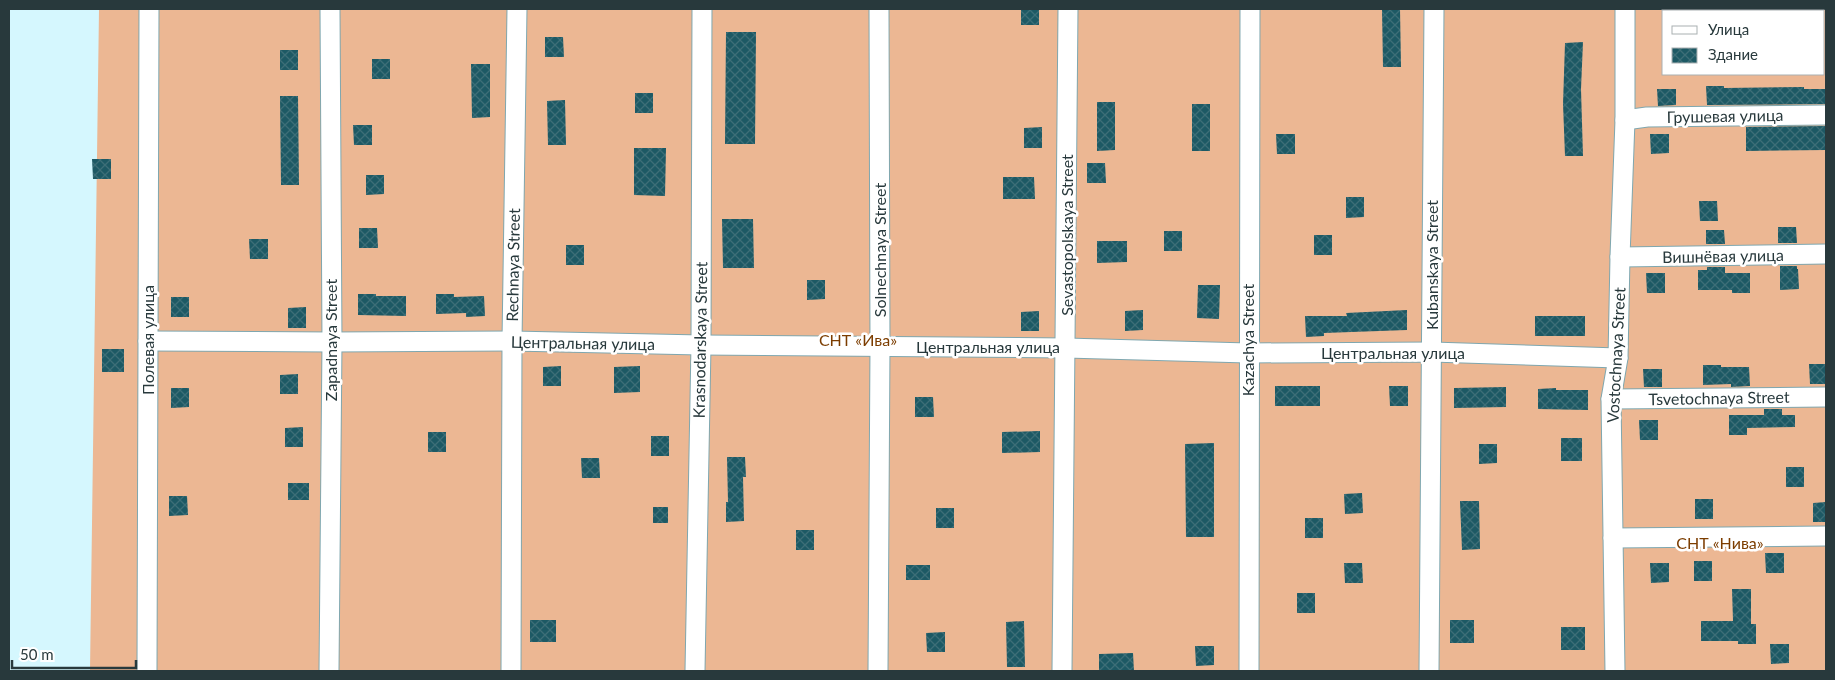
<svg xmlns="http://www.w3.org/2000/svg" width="1835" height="680" viewBox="0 0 1835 680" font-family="Lato,sans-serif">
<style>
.garden{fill:#ecb793;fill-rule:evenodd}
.building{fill:url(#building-cross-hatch)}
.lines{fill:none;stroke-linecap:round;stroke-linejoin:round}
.minor-casing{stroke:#7fa7af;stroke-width:21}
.minor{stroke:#fff;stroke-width:19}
.labels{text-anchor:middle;stroke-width:5;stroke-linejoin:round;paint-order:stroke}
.street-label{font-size:16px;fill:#28393c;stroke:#fff}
.park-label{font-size:16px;fill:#7c3d00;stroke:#fff}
</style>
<defs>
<pattern id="building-cross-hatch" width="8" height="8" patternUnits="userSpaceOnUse" patternTransform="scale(1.25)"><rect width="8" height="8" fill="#1d5964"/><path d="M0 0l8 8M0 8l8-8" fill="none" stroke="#3d6e77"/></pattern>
</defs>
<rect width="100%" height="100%" fill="#d5f7fe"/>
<path class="garden" d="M 99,9 L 1826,9 L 1826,671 L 90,671 ZM 1664,11 L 1824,11 L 1824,74 L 1664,74 Z"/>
<g class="building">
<rect x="1021" y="9" width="18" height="16"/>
<polygon points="1382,9 1400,9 1401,67 1383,67"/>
<polygon points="726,32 756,32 755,144 725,144"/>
<polygon points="545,37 563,37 564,57 545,57"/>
<polygon points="1583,42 1581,89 1583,156 1565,156 1563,104 1565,43"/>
<rect x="280" y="50" width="18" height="20"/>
<rect x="372" y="59" width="18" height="20"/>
<polygon points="471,64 490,64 490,117 472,118"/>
<polygon points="1706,86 1724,86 1724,88 1804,87 1804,89 1826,89 1826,104 1707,105"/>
<polygon points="1657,89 1676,89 1676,105 1658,106"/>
<rect x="635" y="93" width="18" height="20"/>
<polygon points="280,96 298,96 299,185 281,185"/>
<polygon points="565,100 566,145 548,145 547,101"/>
<polygon points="1097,102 1115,102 1115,150 1097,151"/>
<rect x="1192" y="104" width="18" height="47"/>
<polygon points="353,125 372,125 372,145 354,145"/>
<polygon points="1826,126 1826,150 1746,151 1746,127"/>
<polygon points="1042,127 1042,148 1024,148 1024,128"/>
<polygon points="1276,134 1295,134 1295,154 1277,154"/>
<polygon points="1650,134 1669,134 1669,153 1651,154"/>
<polygon points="634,148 666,148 665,196 634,195"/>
<polygon points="92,159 111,159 111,179 93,179"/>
<polygon points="1087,163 1105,163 1106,183 1087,183"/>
<polygon points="366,175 384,175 384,194 366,195"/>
<polygon points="1003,177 1034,177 1035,199 1003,199"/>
<polygon points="1346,197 1364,197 1364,217 1346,218"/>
<polygon points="1699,201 1717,201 1718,221 1700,221"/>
<polygon points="722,219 753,219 754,268 723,268"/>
<polygon points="1778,227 1796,227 1797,243 1778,243"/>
<polygon points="359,228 377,228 378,248 359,248"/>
<polygon points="1706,230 1724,230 1725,244 1706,244"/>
<rect x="1164" y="231" width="18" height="20"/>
<rect x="1314" y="235" width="18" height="20"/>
<polygon points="249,239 268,239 268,259 250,259"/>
<polygon points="1097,241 1127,241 1127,262 1097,263"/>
<rect x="566" y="245" width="18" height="20"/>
<polygon points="1780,266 1797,266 1797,269 1798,269 1799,289 1780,290"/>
<polygon points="1707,267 1725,267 1725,273 1750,273 1750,293 1732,293 1732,290 1698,290 1698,270 1707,270"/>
<polygon points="1646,273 1665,273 1665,293 1647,293"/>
<polygon points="807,280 825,280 825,299 807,300"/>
<polygon points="1198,285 1220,285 1219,319 1197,318"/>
<polygon points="358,294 376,294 376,296 406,296 406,316 358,315"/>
<polygon points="436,294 454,294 454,297 484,296 485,316 466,317 466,313 436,314"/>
<rect x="171" y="297" width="18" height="20"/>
<polygon points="306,307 306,328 288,328 288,308"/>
<polygon points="1143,310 1143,330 1125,331 1125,311"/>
<polygon points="1407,310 1407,330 1324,333 1324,336 1306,337 1305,316 1347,316 1346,313"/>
<polygon points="1039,311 1039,331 1021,331 1021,312"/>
<rect x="1535" y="316" width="50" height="20"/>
<rect x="102" y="349" width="22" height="23"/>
<polygon points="1809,364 1826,364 1826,384 1810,384"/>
<polygon points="1703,365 1721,365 1721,367 1749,367 1750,386 1731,387 1731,384 1703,385"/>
<polygon points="561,366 561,386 543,386 543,367"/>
<polygon points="640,366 640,392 614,393 614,367"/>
<polygon points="1643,369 1662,369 1662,387 1644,387"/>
<polygon points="298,374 298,394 280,394 280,375"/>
<rect x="1275" y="386" width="45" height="20"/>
<polygon points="1389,386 1408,386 1408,406 1390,406"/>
<polygon points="1506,387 1506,407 1454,408 1454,388"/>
<polygon points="171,388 189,388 189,407 171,408"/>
<polygon points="1556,388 1556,390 1588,390 1588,410 1538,409 1538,389"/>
<polygon points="915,397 933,397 934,417 915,417"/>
<polygon points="1764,409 1782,409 1782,415 1795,415 1795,427 1747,428 1747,435 1729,435 1729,415 1764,415"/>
<polygon points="1639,420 1658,420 1658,440 1640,440"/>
<polygon points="303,427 303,447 285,447 285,428"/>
<polygon points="1040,431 1040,452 1002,453 1002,432"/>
<rect x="428" y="432" width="18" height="20"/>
<rect x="651" y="436" width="18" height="20"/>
<rect x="1561" y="438" width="21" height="23"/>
<polygon points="1214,443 1214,537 1186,537 1185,444"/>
<polygon points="1479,444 1497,444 1497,463 1479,464"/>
<polygon points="727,457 745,457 746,477 743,477 744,521 726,522 726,502 728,502"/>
<polygon points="581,458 599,458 600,478 582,478"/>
<rect x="1786" y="467" width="18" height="20"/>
<rect x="288" y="483" width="21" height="17"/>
<polygon points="1362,493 1363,513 1345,514 1344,494"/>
<polygon points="169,496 187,496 188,515 169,516"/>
<rect x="1695" y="499" width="18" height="20"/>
<polygon points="1460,501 1479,501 1480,549 1462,550"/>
<polygon points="1826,502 1826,522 1813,522 1813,503"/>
<rect x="653" y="507" width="15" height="16"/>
<rect x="936" y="508" width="18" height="20"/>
<rect x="1305" y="518" width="18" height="20"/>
<rect x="796" y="530" width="18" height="20"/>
<polygon points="1765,553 1784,553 1784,573 1766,573"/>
<rect x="1694" y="561" width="18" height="20"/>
<polygon points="1344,563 1362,563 1363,583 1345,583"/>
<polygon points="1650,563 1669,563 1669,582 1651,583"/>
<rect x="906" y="565" width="24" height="15"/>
<polygon points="1732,589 1751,589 1751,624 1756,624 1756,644 1738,644 1738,641 1701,641 1701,621 1733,621"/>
<rect x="1297" y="593" width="18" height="20"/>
<rect x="530" y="620" width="26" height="22"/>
<rect x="1450" y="620" width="24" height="23"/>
<polygon points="1024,621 1025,667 1007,667 1006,622"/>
<rect x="1561" y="627" width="24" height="23"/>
<polygon points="945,632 945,652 927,652 926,633"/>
<polygon points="1770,644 1789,644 1789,663 1771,664"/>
<polygon points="1195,646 1214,646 1214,665 1196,666"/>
<polygon points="1133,653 1134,671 1099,671 1099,654"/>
</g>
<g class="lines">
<defs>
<g id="minor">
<polyline points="1625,120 1647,117 1826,115"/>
<polyline points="1620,257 1826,254"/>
<polyline points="148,341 332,342 512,341 701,345 1066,348 1248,353 1432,352 1618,358"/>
<polyline points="1611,399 1826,397"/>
<polyline points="1613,538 1826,536"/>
<polyline points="147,671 149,9"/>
<polyline points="329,671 332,342 330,9"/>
<polyline points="511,671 512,341 517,9"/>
<polyline points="695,671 701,345 702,9"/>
<polyline points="878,671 880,346 879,9"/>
<polyline points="1062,671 1068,9"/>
<polyline points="1249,671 1250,9"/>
<polyline points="1429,671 1434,9"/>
<polyline points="1615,671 1611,399 1618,358 1620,257 1625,120 1625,9"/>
</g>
</defs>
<use href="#minor" class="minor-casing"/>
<use href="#minor" class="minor"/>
</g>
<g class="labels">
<g class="street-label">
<text transform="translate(1725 116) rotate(-1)" y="6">Грушевая улица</text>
<text transform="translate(1067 235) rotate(-90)" y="6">Sevastopolskaya Street</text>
<text transform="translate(880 250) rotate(-90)" y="6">Solnechnaya Street</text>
<text transform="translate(1723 256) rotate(-1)" y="6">Вишнёвая улица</text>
<text transform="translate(513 265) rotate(-89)" y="6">Rechnaya Street</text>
<text transform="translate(1432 265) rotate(-90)" y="6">Kubanskaya Street</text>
<text transform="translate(148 340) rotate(-90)" y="6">Полевая улица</text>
<text transform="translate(331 340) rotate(-90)" y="6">Zapadnaya Street</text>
<text transform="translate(700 340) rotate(-89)" y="6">Krasnodarskaya Street</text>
<text transform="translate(1248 340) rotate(-90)" y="6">Kazachya Street</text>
<text transform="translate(583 343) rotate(1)" y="6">Центральная улица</text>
<text x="988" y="353">Центральная улица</text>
<text x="1393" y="359">Центральная улица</text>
<text transform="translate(1616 355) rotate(-87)" y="6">Vostochnaya Street</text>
<text transform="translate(1719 398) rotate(-1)" y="6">Tsvetochnaya Street</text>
</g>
<g class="park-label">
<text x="858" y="346">СНТ «Ива»</text>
<text x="1720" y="549">СНТ «Нива»</text>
</g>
</g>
<rect width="1835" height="680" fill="none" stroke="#28393c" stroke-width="20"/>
<rect x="1662" y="10" width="162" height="65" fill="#ffffff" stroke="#a9b0b1"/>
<rect x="1672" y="26" width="25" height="8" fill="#ffffff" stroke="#a9b0b1"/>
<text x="1708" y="35" font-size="15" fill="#28393c">Улица</text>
<rect x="1672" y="48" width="25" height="15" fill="url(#building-cross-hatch)" stroke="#a9b0b1"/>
<text x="1708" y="60" font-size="15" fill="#28393c">Здание</text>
<path d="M12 660v8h124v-8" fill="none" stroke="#28393c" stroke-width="2.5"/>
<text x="20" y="660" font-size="15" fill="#28393c" stroke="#ffffff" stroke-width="4" paint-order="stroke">50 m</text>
</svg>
